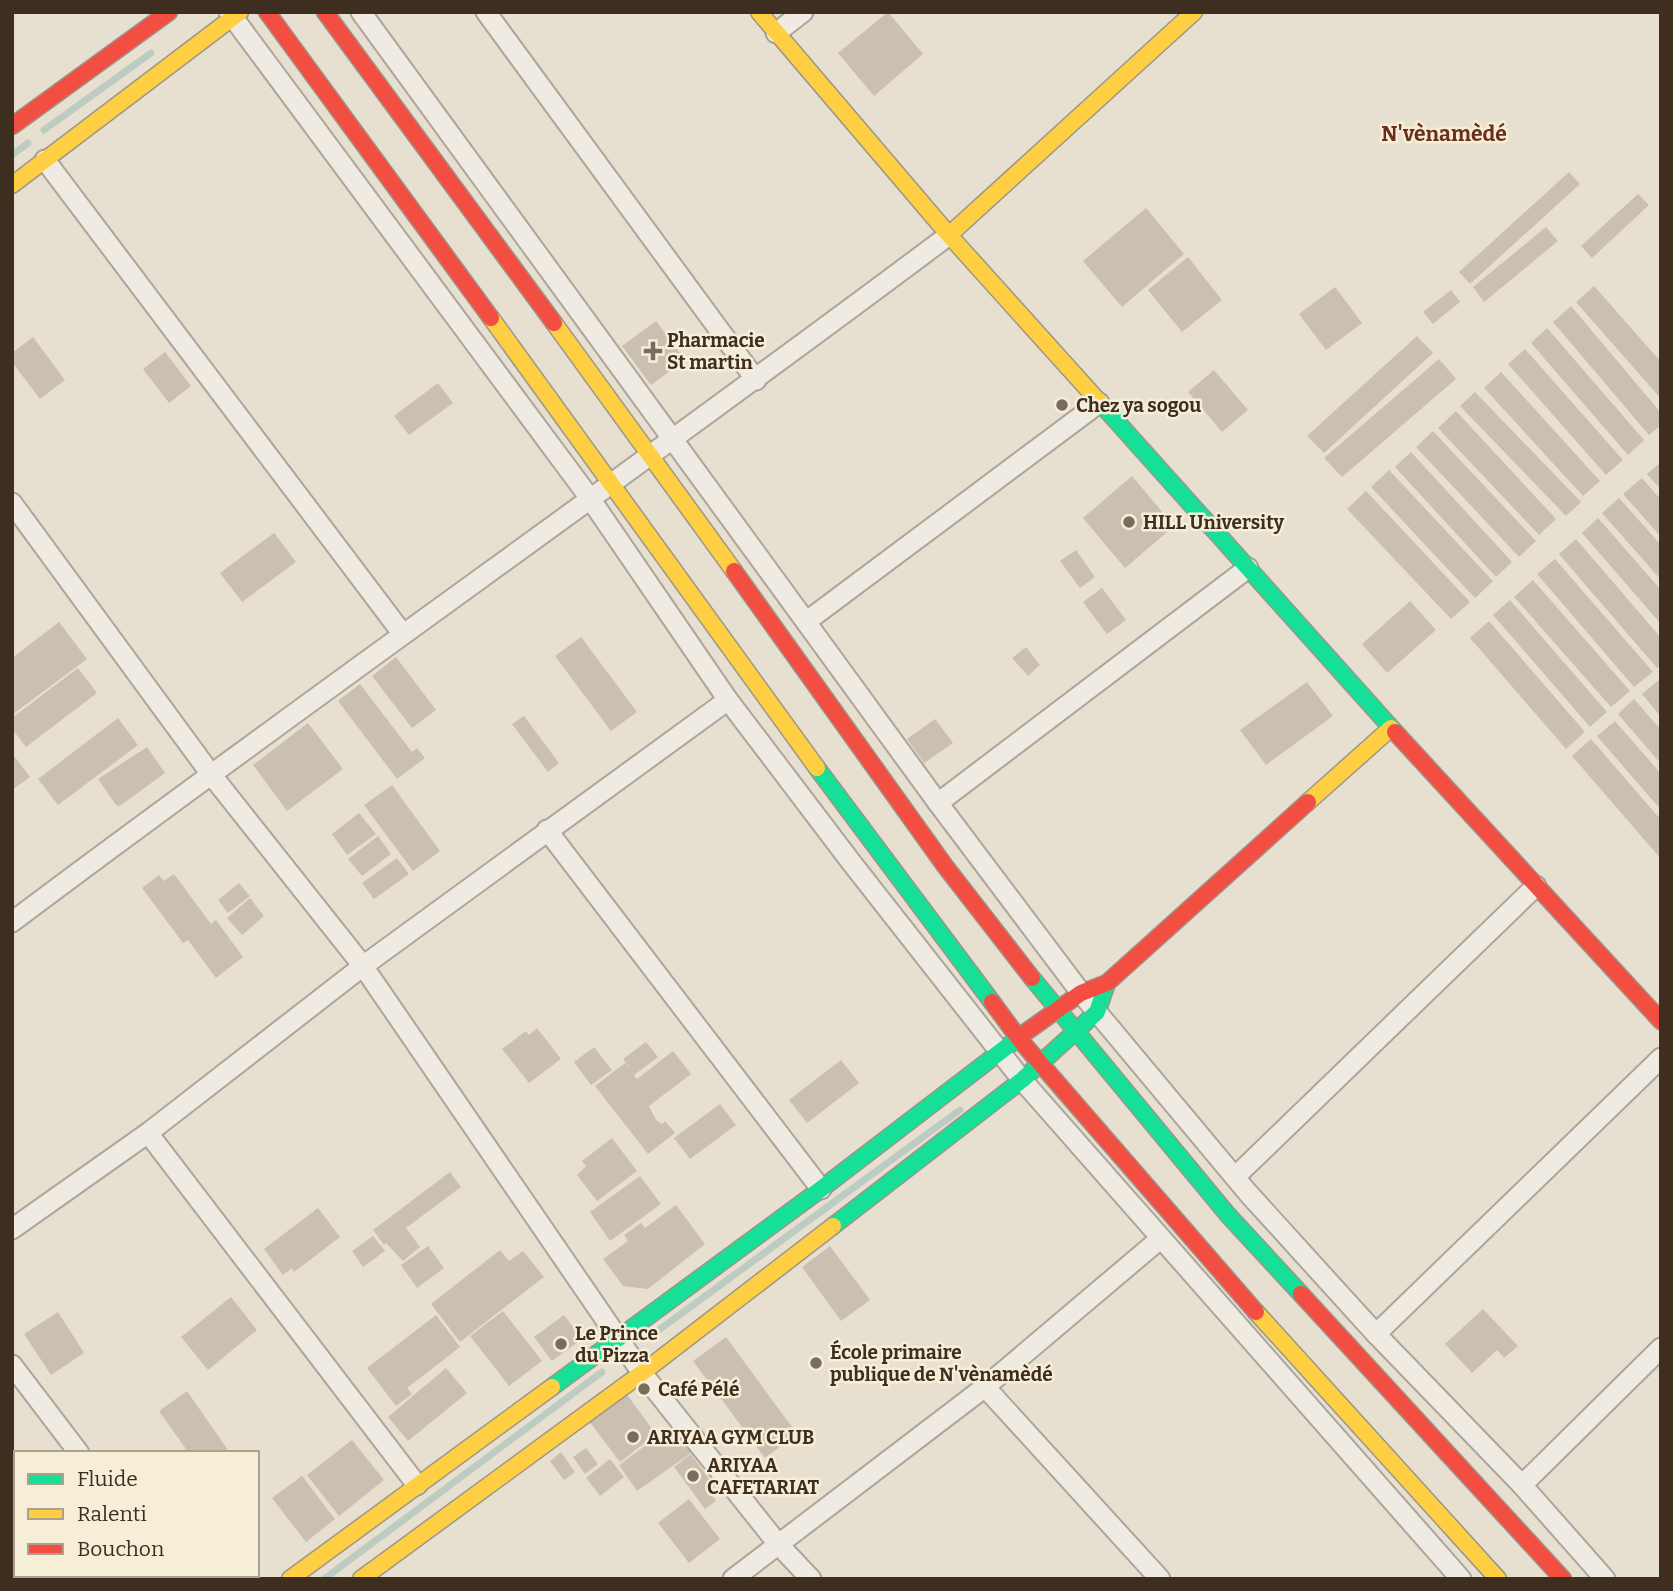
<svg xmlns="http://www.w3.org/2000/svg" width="1673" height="1591" viewBox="0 0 1673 1591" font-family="Bitter,serif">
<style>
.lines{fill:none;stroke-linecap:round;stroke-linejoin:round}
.stream{stroke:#bcccc2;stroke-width:7}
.building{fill:#cbbfb2}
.street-casing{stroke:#ada599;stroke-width:23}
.fast-casing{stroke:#9c958a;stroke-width:19}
.slow-casing{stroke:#9c958a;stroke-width:19}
.jam-casing{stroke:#9c958a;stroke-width:19}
.street{stroke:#efebe3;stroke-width:19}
.fast{stroke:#16e098;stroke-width:16}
.slow{stroke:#ffcf43;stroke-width:16}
.jam{stroke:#f24e42;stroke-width:16}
.poi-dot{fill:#786c5e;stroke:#f7eed8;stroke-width:2.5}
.labels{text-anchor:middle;stroke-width:5;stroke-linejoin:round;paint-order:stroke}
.poi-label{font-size:19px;font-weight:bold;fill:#3d2e20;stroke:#f7eed8;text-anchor:start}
.neighbourhood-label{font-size:21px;font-weight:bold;fill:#6b2e1e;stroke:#f7eed8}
</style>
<rect width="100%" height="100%" fill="#e7e0d1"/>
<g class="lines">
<g class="stream">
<polyline points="44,130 151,53"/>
<polyline points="12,155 28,143"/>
<polyline points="656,1332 960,1110"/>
<polyline points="324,1579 602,1372"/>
</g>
</g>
<g class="building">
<polygon points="888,12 923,54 874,96 838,53"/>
<polygon points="1569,172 1580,184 1470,284 1459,272"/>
<polygon points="1638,194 1649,205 1592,258 1581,246"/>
<polygon points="1146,208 1184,254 1122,307 1083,261"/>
<polygon points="1546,227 1558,241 1484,302 1473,287"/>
<polygon points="1188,257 1222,300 1182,332 1148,290"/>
<polygon points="1594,286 1661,362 1661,399 1576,302"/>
<polygon points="1335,287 1362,323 1326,350 1299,314"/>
<polygon points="1451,290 1460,302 1433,324 1423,312"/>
<polygon points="1571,306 1661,413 1661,425 1649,435 1553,322"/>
<polygon points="656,321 685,360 651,385 622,346"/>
<polygon points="1547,328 1644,440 1628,455 1531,343"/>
<polygon points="1417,336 1433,353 1324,453 1307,436"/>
<polygon points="33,337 65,380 40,399 12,362 12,353"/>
<polygon points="1525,349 1623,460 1606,475 1508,364"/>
<polygon points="165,352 191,386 169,403 143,369"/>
<polygon points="1439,359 1456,379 1342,477 1324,458"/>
<polygon points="1214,370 1248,410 1222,432 1188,392"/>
<polygon points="1501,372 1600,481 1583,496 1484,388"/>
<polygon points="438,383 453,403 409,435 394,416"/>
<polygon points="1475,392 1581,502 1566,516 1460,406"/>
<polygon points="1456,411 1556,519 1539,535 1438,428"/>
<polygon points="1433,431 1536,541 1519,557 1416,447"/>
<polygon points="1411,452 1512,562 1496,577 1395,467"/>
<polygon points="1661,462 1661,490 1647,474"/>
<polygon points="1389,470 1493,581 1475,598 1371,487"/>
<polygon points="1132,476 1174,526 1125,568 1083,518"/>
<polygon points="1642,478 1661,500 1661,537 1623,494"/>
<polygon points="1366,491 1470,602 1451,619 1347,509"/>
<polygon points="1619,498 1661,545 1661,580 1602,513"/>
<polygon points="1598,518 1661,590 1661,624 1582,533"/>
<polygon points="274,533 296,562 242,602 220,573"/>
<polygon points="1576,539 1661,638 1661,665 1657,668 1559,554"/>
<polygon points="1076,550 1095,577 1080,588 1060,561"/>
<polygon points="1555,559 1653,672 1634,687 1537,574"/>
<polygon points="1533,580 1630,691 1611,707 1514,597"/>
<polygon points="1102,588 1126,620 1107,634 1083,602"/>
<polygon points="1510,600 1607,712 1590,727 1493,615"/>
<polygon points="1410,601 1436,630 1387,673 1362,644"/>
<polygon points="1489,621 1585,732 1566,749 1470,638"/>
<polygon points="59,622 87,659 12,715 12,658"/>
<polygon points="581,637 637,712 611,731 555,656"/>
<polygon points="1026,647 1040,665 1028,676 1012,658"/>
<polygon points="396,657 436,710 412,728 372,676"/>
<polygon points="78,668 97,693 26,747 12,729 12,718"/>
<polygon points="1660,679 1661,680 1661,717 1642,694"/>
<polygon points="1307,682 1333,716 1266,765 1240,730"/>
<polygon points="360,684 412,752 417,748 425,758 397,779 338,701"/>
<polygon points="1634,699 1661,730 1661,764 1618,714"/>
<polygon points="524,716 559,763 548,772 512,724"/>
<polygon points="118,718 138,745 58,805 38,779"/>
<polygon points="935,719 953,743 924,763 907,739"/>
<polygon points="1615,721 1661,774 1661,810 1597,736"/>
<polygon points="308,723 343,769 287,811 253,765"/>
<polygon points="1591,739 1661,820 1661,859 1572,756"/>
<polygon points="147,747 165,773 120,806 116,805 98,779"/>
<polygon points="12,753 30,777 12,790"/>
<polygon points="392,785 440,851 413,871 364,805"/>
<polygon points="359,813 376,834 347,855 332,834"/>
<polygon points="378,836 391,854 362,876 348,859"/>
<polygon points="397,858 409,874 374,899 362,883"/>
<polygon points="174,874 211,924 216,920 243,957 216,978 188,940 183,943 142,888 159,875 164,881"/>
<polygon points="239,883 250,896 228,913 218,900"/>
<polygon points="250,898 264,916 242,935 227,918"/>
<polygon points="537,1028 561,1059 529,1083 502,1049 526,1031 529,1035"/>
<polygon points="646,1042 658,1057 634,1075 637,1079 673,1051 691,1074 649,1106 656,1120 662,1124 665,1121 675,1133 648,1154 595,1086 625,1063 632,1071 623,1059"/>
<polygon points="594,1047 612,1070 591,1085 574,1062"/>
<polygon points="841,1060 859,1083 807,1123 789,1100"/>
<polygon points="720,1104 736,1125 690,1159 674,1138"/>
<polygon points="612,1138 637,1171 597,1201 577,1175 586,1166 582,1161"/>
<polygon points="450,1172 461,1187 406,1228 420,1247 403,1261 386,1243 384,1245 373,1230"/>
<polygon points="640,1176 661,1204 610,1241 590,1212"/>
<polygon points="676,1205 705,1244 648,1289 623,1286 603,1259 628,1241 624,1235 641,1223 645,1228"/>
<polygon points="318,1208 340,1237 294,1272 292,1268 283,1275 264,1249"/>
<polygon points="373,1236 385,1251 363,1267 352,1251"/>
<polygon points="428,1246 444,1268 417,1288 401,1265"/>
<polygon points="830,1246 870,1300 841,1321 802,1267"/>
<polygon points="500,1250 509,1261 523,1251 544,1277 460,1342 431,1304"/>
<polygon points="231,1297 257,1330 208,1370 181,1337"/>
<polygon points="1483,1309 1518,1346 1504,1358 1497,1350 1472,1373 1445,1344"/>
<polygon points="503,1311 542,1361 509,1386 470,1336"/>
<polygon points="58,1312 84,1353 51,1375 24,1334"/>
<polygon points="436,1315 460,1347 407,1388 412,1394 396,1406 367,1368"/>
<polygon points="564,1315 582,1339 552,1361 534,1337"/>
<polygon points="726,1337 797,1434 765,1458 693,1361"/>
<polygon points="446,1368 467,1393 408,1441 388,1417"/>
<polygon points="622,1388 656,1434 620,1462 585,1416"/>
<polygon points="187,1391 230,1453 180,1453 186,1449 159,1411"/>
<polygon points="672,1426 691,1453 637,1491 619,1465"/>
<polygon points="352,1440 384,1480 339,1516 307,1475"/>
<polygon points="586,1448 598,1464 585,1474 573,1457"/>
<polygon points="561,1452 575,1472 564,1480 550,1461"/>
<polygon points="691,1454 715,1487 709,1491 716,1501 705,1509 674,1467"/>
<polygon points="610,1459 624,1477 600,1496 586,1478"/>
<polygon points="302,1476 335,1519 306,1542 272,1498"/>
<polygon points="689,1499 720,1539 689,1563 658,1523"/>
<polygon points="16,1575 66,1575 62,1579 12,1579"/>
</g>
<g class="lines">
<defs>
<g id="street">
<polyline points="229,12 589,497 728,700 851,862 1022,1080 1461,1579"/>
<polyline points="361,12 938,803 1081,993 1248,1193 1376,1334 1522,1485 1605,1579"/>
<polyline points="486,12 756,380"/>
<polyline points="776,33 803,12"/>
<polyline points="45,160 402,633"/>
<polyline points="12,503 210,773 363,966 642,1373 778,1544 811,1579"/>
<polyline points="807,621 1099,403"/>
<polyline points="938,803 1248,568"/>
<polyline points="547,830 821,1189"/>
<path d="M 12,922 C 322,689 639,468 949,235"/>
<polyline points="148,1133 417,1485"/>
<polyline points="1235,1177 1536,886"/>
<polyline points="12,1229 148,1133 363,966 728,700"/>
<polyline points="1376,1334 1661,1058"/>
<polyline points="12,1365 79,1453"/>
<polyline points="985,1387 1160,1579"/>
<polyline points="1522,1485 1661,1348"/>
<polyline points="171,1575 173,1579"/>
<polyline points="733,1579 985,1387 1160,1239"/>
</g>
<g id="fast">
<polyline points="1102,405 1395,732"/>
<polyline points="817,768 992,1002"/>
<polyline points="1032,978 1228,1215 1301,1294"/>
<polyline points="833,1226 1022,1080 1097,1012 1107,983"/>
<polyline points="552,1387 821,1189 1026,1032"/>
</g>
<g id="slow">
<polyline points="759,12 949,235 1102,405"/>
<polyline points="12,185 240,12"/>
<polyline points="949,235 1194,12"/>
<polyline points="491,318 817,768"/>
<polyline points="554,323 734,571"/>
<polyline points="1308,802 1391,728"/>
<polyline points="1256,1312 1498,1579"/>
<polyline points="290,1579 552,1387"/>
<polyline points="361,1579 642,1373 833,1226"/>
</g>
<g id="jam">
<polyline points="267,12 491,318"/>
<polyline points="325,12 554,323"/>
<polyline points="12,126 169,12"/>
<polyline points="734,571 945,866 1032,978"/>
<polyline points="1395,732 1661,1021"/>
<polyline points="992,1002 1020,1040 1256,1312"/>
<polyline points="1026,1032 1081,993 1107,983 1308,802"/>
<polyline points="1301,1294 1563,1579"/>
</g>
</defs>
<use href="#street" class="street-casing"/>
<use href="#fast" class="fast-casing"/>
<use href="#slow" class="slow-casing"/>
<use href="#jam" class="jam-casing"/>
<use href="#street" class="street"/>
<use href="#fast" class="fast"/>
<use href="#slow" class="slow"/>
<use href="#jam" class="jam"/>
</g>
<g class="poi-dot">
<path d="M649.5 340.5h7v7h7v7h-7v7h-7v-7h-7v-7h7z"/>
<circle cx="1062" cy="405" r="7"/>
<circle cx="1129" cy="522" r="7"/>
<circle cx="561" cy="1344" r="7"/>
<circle cx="816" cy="1363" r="7"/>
<circle cx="644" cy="1389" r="7"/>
<circle cx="633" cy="1437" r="7"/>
<circle cx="693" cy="1476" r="7"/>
</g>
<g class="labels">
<g class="poi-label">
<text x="667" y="347">Pharmacie<tspan x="667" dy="22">St martin</tspan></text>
<text x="1076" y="412">Chez ya sogou</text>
<text x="1143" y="529">HILL University</text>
<text x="575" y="1340">Le Prince<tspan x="575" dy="22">du Pizza</tspan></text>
<text x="830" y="1359">École primaire<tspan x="830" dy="22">publique de N'vènamèdé</tspan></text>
<text x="658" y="1396">Café Pélé</text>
<text x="647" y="1444">ARIYAA GYM CLUB</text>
<text x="707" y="1472">ARIYAA<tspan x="707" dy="22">CAFETARIAT</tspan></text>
</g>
<g class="neighbourhood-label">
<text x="1444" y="141">N'vènamèdé</text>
</g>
</g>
<rect width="1673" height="1591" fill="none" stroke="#3d2e20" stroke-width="28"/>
<rect x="14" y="1451" width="245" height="126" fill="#f7eed8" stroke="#ada18e" stroke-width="2"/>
<rect x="28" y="1474" width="35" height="10" fill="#16e098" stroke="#ada18e" stroke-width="2"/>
<text x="77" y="1486" font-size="21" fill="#3d2e20">Fluide</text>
<rect x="28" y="1509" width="35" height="10" fill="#ffcf43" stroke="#ada18e" stroke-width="2"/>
<text x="77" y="1521" font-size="21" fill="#3d2e20">Ralenti</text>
<rect x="28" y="1544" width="35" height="10" fill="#f24e42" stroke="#ada18e" stroke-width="2"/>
<text x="77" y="1556" font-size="21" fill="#3d2e20">Bouchon</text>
</svg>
